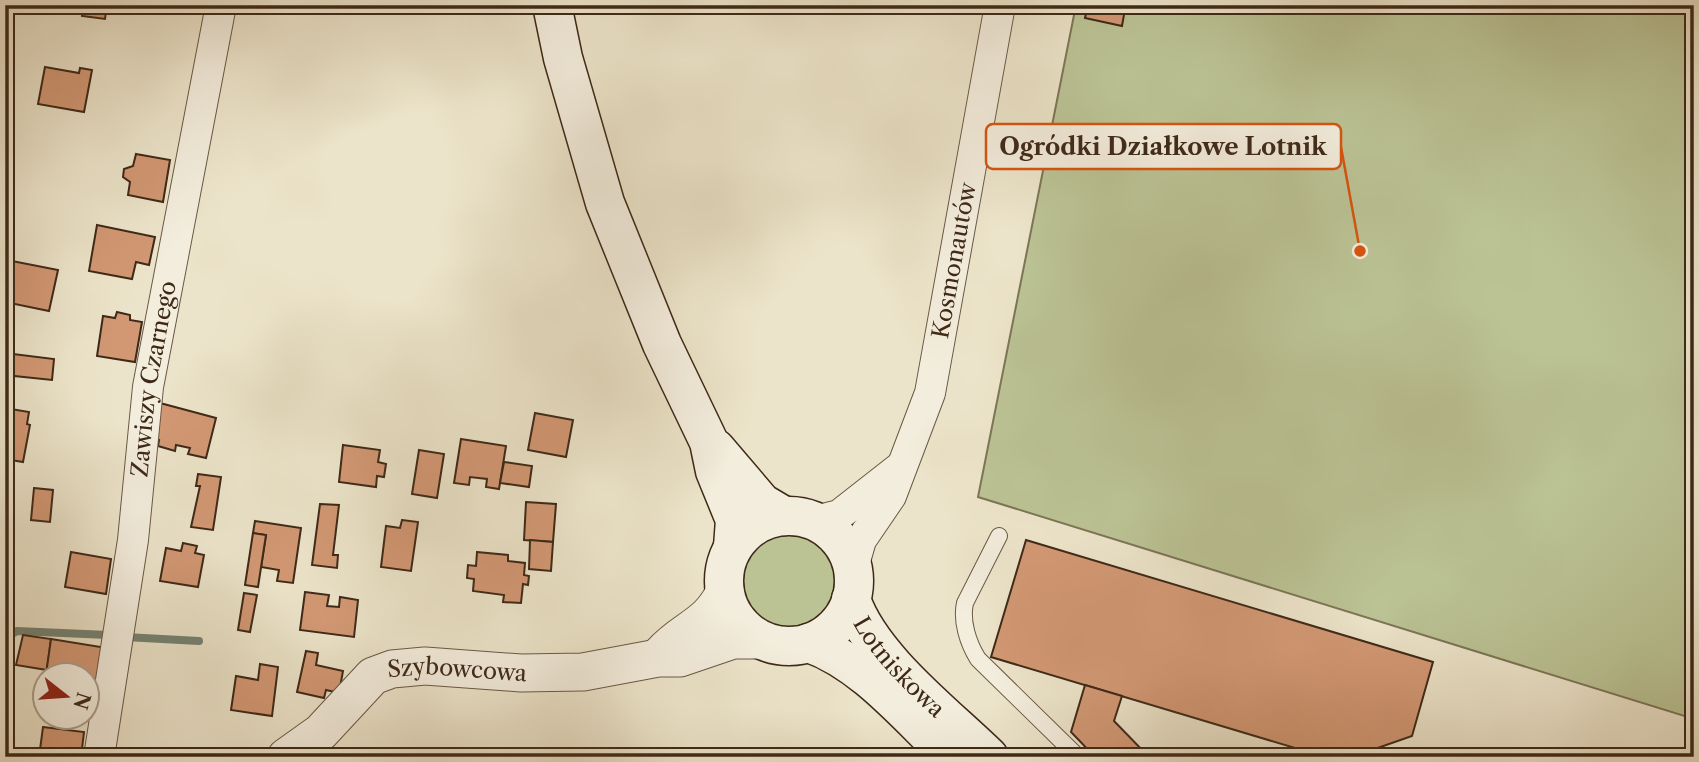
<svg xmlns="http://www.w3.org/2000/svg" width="1699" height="762" viewBox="0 0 1699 762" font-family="'Libre Caslon Text',serif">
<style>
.green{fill:#bbc395;stroke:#7c7656;stroke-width:2}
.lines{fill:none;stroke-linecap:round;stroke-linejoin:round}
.stream{stroke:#758374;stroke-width:8}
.building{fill:#d29874;stroke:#3e2918;stroke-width:2}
.service-casing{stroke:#6a5844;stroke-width:18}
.minor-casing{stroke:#6a5844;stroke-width:32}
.tertiary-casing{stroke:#6a5844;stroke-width:39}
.secondary-casing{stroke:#3e2918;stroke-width:41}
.service{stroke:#f3eddd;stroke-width:16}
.minor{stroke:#f3eddd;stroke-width:30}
.tertiary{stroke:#f3eddd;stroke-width:37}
.secondary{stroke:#f3eddd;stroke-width:38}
.labels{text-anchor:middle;stroke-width:5;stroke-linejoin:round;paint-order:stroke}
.street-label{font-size:23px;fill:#3e2918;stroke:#f3eddd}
.leader{fill:none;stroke:#d7540d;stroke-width:2.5}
.callout-dot{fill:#d7540d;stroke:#f3eddd;stroke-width:2.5}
.callout{fill:#f3eddd;stroke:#d7540d;stroke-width:2.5}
.callout-label{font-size:24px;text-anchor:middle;font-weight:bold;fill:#3e2918}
</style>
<rect width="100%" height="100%" fill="#ece4ca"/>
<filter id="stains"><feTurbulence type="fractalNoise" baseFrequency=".00286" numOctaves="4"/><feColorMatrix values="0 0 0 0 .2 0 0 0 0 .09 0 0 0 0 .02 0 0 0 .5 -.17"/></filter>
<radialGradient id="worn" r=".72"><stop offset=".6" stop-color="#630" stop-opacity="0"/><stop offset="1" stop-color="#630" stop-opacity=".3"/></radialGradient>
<g class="green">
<polygon points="1076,5 1694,5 1694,719 978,497"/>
<circle cx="789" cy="581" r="47"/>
</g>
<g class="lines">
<g class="stream">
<polyline points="125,637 199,641"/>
<polyline points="5,638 17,631 108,635"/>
</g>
</g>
<g class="building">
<polygon points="84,5 107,5 105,19 82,16"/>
<polygon points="1088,5 1125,9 1122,26 1085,18"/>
<polygon points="45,67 79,73 80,68 92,70 84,112 38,104"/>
<polygon points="136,154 170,160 163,202 128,195 130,182 123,177 124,169 133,166"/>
<polygon points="97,225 155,237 149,265 136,262 132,279 89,271"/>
<polygon points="12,261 58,270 49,311 5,302 5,274 10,275"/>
<polygon points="117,312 130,315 130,320 142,322 135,362 97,356 103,316 115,318"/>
<polygon points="5,353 54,359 52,380 5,375"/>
<polygon points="160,403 216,418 206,458 188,454 190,448 176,445 175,451 158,446 159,440 151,438"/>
<polygon points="5,408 29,412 27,424 30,425 23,462 5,459"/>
<polygon points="535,413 573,420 566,457 528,450"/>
<polygon points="461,439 506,446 499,489 486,487 487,479 470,477 469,485 454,483"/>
<polygon points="343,445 380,450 378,462 386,464 384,477 377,476 376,487 339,482"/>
<polygon points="419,450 444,454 437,498 412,494"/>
<polygon points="504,462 532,466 529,487 500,483"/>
<polygon points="198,474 221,477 213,530 191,527 200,486 196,486"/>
<polygon points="34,488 53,490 50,522 31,520"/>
<polygon points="526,502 556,504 553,542 524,540"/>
<polygon points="320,504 339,505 333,555 338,555 337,568 312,565"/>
<polygon points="402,520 418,522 411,571 381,567 386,526 400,528"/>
<polygon points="255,521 301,528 293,583 277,581 279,570 261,567 266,535 253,533"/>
<polygon points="253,533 266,535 258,587 245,585"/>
<polygon points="530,540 553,542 551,571 529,569"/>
<polygon points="1026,540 1433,662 1412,736 1352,757 1325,757 991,657"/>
<polygon points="183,543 197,546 195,553 204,555 198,587 160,581 166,548 181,551"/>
<polygon points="71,552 111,559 106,594 65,587"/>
<polygon points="477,552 508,555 508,561 525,563 524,575 529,576 528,585 523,584 521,603 503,602 504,595 473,591 474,579 467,578 468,565 476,566"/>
<polygon points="305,592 329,595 327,606 339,607 340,597 358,600 354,637 300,630"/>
<polygon points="244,593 257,595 250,632 238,630"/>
<polygon points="23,635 51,639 47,670 16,665"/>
<polygon points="51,639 107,648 101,687 88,686 88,674 46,674"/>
<polygon points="306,651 318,653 316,665 343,671 339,693 326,690 324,698 297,692"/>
<polygon points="260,664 278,667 272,716 231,710 236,676 258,680"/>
<polygon points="1085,685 1122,696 1114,721 1149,757 1095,757 1071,732"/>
<polygon points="43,727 84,732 81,757 39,757"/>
</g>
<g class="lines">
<defs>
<path id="service" d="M 999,536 L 965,603 C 961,621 968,643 978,659 L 1078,757"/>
<g id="minor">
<polyline points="815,521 839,515 899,468"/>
<path id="s1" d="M 853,568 L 861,540 L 891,496 L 930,393 L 1000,5"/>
<path id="s2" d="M 99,757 L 133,540 L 148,387 L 221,5"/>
</g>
<g id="tertiary">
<path d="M 661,654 C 685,627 708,627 725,591"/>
<path id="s3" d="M 286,757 L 321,732 L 373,676 L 392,669 L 425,666 L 521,673 L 583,672 L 658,658 L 680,658 L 733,640 L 761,640"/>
</g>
<g id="secondary">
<polyline points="552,5 563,58 605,203 662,344 709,442 715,471 735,520 733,547"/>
<polyline points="716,449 762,503 784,516"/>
<circle cx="789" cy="581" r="65"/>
<path id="s4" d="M 851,599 C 870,657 945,714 989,757"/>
<path d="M 809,643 C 863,662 905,713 946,752"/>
</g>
</defs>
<use href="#service" class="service-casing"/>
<use href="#minor" class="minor-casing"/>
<use href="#tertiary" class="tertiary-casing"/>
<use href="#secondary" class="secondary-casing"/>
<use href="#service" class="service"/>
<use href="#minor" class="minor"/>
<use href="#tertiary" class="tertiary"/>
<use href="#secondary" class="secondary"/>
</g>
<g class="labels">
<g class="street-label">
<text dy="8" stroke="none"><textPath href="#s1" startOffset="327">Kosmonautów</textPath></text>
<text dy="8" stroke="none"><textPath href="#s2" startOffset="382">Zawiszy Czarnego</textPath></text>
<text dy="8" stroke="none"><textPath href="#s4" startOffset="84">Lotniskowa</textPath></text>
<text dy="8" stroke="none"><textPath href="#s3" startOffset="205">Szybowcowa</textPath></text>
</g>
</g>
<path class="leader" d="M1360 251L1341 147"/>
<circle class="callout-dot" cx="1360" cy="251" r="7"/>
<rect class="callout" x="986" y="124" width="355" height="45" rx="7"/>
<g class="callout-label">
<text x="1163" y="155">Ogródki Działkowe Lotnik</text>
</g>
<rect width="1699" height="762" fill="none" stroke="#ece4ca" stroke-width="28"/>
<rect x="7" y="7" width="1685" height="748" fill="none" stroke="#3e2918" stroke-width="3.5"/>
<rect x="14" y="14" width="1671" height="734" fill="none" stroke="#3e2918" stroke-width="2"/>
<g transform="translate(66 696) rotate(107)"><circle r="33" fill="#f3eddd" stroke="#ab9f8e" stroke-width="2"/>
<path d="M0-5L12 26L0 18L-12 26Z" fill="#8f2418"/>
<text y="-10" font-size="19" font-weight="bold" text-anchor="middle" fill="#3e2918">N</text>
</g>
<rect width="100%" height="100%" filter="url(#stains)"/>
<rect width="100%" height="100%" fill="url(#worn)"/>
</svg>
